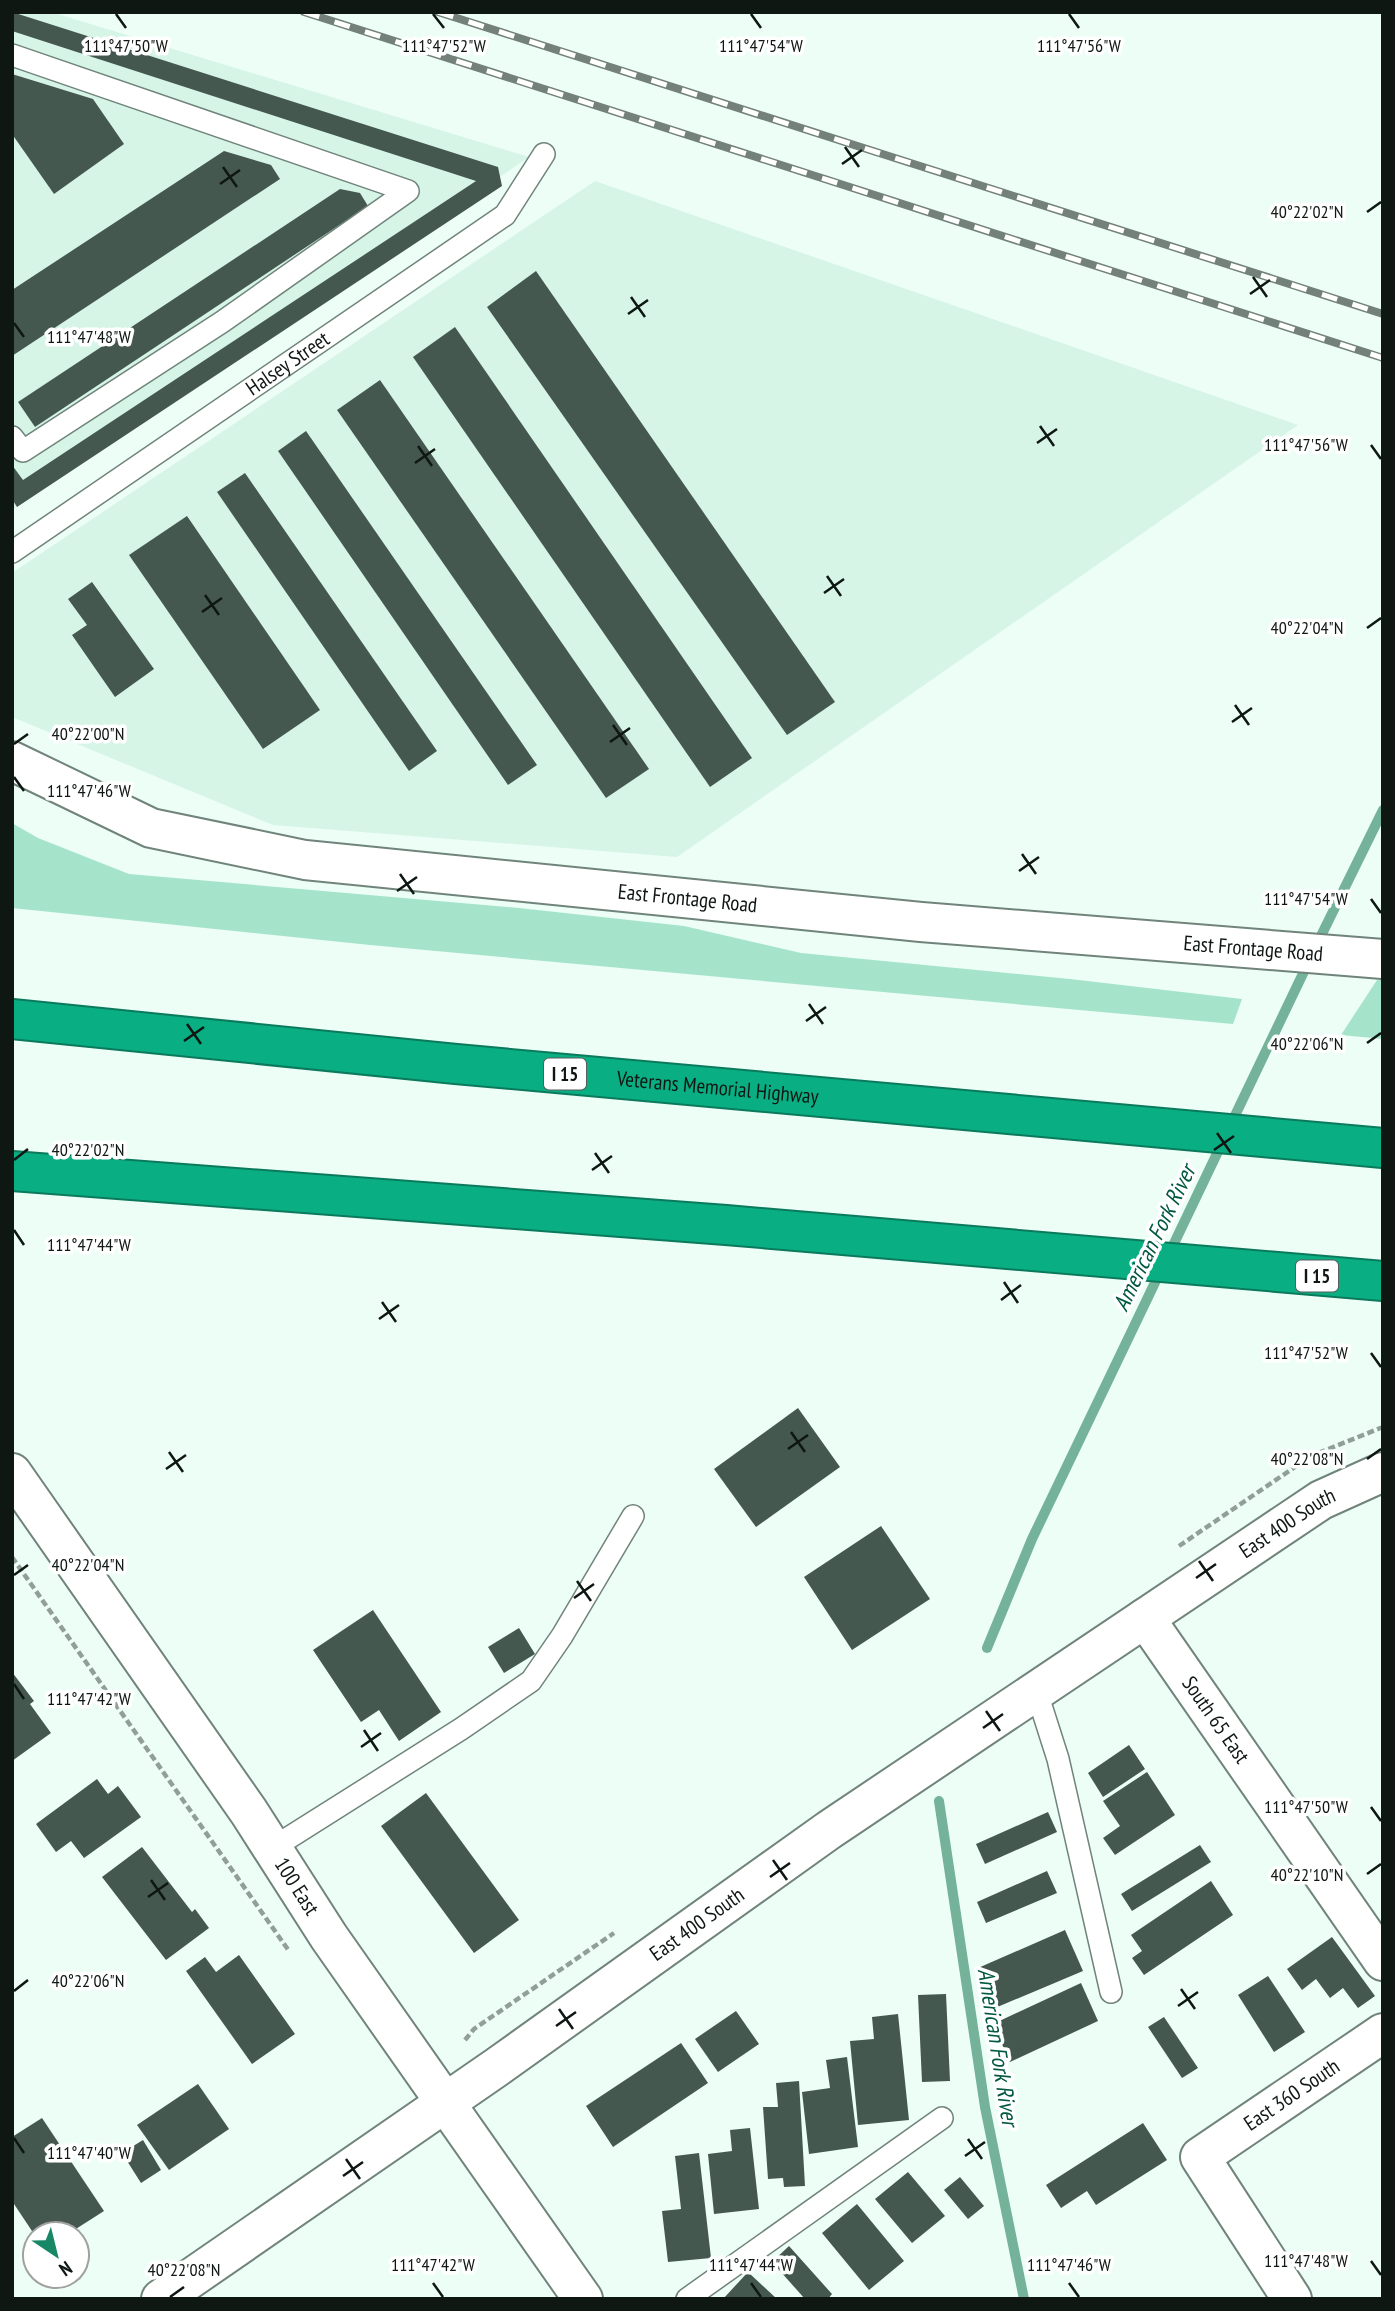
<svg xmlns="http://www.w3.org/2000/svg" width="1395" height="2311" viewBox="0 0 1395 2311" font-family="'PT Sans Narrow',sans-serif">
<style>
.built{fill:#d6f5e7}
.green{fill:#a5e4ca}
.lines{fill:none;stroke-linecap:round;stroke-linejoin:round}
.stream{stroke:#74b299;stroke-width:10}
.building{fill:#455850}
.lane-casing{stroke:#70847b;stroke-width:24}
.street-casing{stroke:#70847b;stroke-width:42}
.secondary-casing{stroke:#70847b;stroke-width:42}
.highway-casing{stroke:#0b7a5c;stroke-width:42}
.path{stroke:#919f98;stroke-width:4.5;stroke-dasharray:7 3.5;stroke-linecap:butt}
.lane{stroke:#fff;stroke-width:21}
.street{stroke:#fff;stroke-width:38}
.secondary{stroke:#fff;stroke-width:38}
.highway{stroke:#09af83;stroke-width:38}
.rail-casing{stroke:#74817b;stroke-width:8}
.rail{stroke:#fff;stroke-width:5;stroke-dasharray:16;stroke-linecap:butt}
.ticks{fill:none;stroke:#0f1713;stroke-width:2.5}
.labels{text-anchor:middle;stroke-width:7;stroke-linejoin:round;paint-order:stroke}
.shield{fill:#fff;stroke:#575d5a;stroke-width:2}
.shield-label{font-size:19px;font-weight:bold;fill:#0f1713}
.street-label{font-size:21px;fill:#0f1713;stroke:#fff}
.water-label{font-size:23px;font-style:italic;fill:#025841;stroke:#fff}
.ticks-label{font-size:18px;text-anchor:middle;fill:#0f1713;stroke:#fff;stroke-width:7;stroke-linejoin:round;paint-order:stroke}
</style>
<rect width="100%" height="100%" fill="#ecfef6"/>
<g class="built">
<polygon points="12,12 51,12 529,157 12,510"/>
<polygon points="595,181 1298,425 677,857 273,825 12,717 12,573"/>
</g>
<g class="green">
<polygon points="12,823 38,838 129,874 519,908 684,926 801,953 1070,979 1242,999 1233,1024 370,945 12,908"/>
<polygon points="1377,980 1383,980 1383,1039 1341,1035"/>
</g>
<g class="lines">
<g class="stream">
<polyline points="1316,946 1383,810"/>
<polyline points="1230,1126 1309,961"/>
<polyline points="1168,1256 1223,1141"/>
<polyline points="987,1648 1032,1539 1161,1270"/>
<polyline points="939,1801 985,2107 1024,2299"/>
</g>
</g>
<g class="building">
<polygon points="12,12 498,167 502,186 17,507 12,499 12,465 23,480 476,181 12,31"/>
<polygon points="12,74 93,99 124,144 54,194 12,134"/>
<polygon points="224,151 271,165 280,179 12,356 12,290"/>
<polygon points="340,189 360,193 368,206 35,427 18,402"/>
<polygon points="536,271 835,702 787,735 487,307"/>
<polygon points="455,327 752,758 710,787 413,357"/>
<polygon points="380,380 649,769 606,798 337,410"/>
<polygon points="306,431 537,765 508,785 278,451"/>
<polygon points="245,473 437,751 409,771 217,492"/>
<polygon points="187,516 320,710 263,749 129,555"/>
<polygon points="92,582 154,669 115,697 72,635 87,625 68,599"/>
<polygon points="798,1408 840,1467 756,1527 714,1469"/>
<polygon points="881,1526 930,1599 852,1650 804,1577"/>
<polygon points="373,1610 441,1712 399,1741 379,1710 361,1722 313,1650"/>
<polygon points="519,1628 535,1654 504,1673 488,1647"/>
<polygon points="12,1672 34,1701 30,1704 51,1733 12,1761"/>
<polygon points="1129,1745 1145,1769 1103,1797 1088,1773"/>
<polygon points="1147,1772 1175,1815 1115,1855 1103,1838 1120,1826 1103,1801"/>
<polygon points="97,1779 108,1794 118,1786 141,1817 84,1858 71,1841 56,1852 36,1824"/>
<polygon points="426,1793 519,1920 474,1953 381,1826"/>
<polygon points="1048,1812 1057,1832 985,1864 976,1844"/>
<polygon points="1200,1845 1211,1862 1132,1911 1121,1894"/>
<polygon points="142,1847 192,1912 195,1909 209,1928 166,1960 102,1877"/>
<polygon points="1047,1871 1057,1893 986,1923 977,1902"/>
<polygon points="1211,1881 1233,1915 1144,1975 1132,1958 1142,1951 1131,1935"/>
<polygon points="1065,1930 1083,1971 995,2008 978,1968"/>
<polygon points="1332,1937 1375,1996 1358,2008 1343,1988 1330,1998 1316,1979 1302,1990 1287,1969"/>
<polygon points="239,1955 295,2034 252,2064 186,1971 205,1957 216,1972"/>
<polygon points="1268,1976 1305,2032 1274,2052 1238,1995"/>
<polygon points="1081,1983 1098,2021 1010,2062 993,2024"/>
<polygon points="946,1994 950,2081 922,2082 918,1995"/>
<polygon points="736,2011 759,2044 718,2072 695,2039"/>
<polygon points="898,2014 909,2120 858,2125 850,2041 874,2039 872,2017"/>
<polygon points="1164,2017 1198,2068 1182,2078 1148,2027"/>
<polygon points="681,2043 708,2083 613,2147 586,2106"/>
<polygon points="847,2057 858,2147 809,2154 802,2092 830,2088 826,2060"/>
<polygon points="799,2081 805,2186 784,2187 783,2178 768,2179 763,2107 778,2107 776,2083"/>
<polygon points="198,2084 229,2129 169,2170 137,2125"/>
<polygon points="42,2118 104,2211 68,2234 34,2234 12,2201 12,2137"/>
<polygon points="1143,2123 1167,2160 1096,2205 1087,2191 1061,2208 1046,2185"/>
<polygon points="750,2128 759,2209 714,2214 708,2154 732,2151 730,2130"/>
<polygon points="143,2140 161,2170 141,2183 122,2153"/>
<polygon points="699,2153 711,2258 668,2262 662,2211 681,2209 675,2156"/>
<polygon points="908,2172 945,2216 912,2243 875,2199"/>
<polygon points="960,2177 984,2206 968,2219 944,2190"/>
<polygon points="857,2204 904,2261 869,2290 822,2233"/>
<polygon points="789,2246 832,2294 828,2299 805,2299 772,2262"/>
<polygon points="748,2272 777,2299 723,2299"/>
</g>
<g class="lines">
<defs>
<g id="lane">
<polyline points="12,55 408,191 222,322 23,451 12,437"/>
<path id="s1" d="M 12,552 L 505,215 L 544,154"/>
<polyline points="1036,1690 1058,1759 1111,1992"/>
<polyline points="271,1849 461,1729 531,1681 562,1636 633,1516"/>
<polyline points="687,2299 942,2118"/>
</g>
<g id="street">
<path id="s2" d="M 1145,1618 L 1383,1961"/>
<path id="s3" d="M 161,2299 L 497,2067 L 829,1830 L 1321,1500 L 1383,1472"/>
<path id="s4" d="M 1292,2299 L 1200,2157 L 1383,2033"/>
</g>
<g id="secondary">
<path id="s5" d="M 12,761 L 151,828 L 305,860 L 921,922 L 1383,959"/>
<path id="s6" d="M 12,1473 L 249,1812 L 329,1937 L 583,2299"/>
</g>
<g id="highway">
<path id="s7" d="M 12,1019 L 456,1064 L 1383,1148"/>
<polyline points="12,1171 726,1225 1383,1281"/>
</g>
</defs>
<use href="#lane" class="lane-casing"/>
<use href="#street" class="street-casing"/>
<use href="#secondary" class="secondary-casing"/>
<use href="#highway" class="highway-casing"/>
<g class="path">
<polyline points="1179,1546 1311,1456 1383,1427"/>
<polyline points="12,1557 289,1951"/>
<polyline points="465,2040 474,2029 614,1933"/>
</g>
<use href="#lane" class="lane"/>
<use href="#street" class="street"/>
<use href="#secondary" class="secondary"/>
<use href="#highway" class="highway"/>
<defs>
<g id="rail">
<polyline points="304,12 1383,358"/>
<polyline points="438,12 1383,314"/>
</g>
</defs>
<use href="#rail" class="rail-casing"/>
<use href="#rail" class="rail"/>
</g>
<path class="ticks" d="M 116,14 L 126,28M 433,14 L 444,28M 751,14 L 761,28M 1069,14 L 1079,28M 845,147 L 859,167M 842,164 L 862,150M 223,167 L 237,187M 220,184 L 240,170M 1367,212 L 1381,202M 1253,277 L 1267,297M 1250,294 L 1270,280M 631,297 L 645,317M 628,314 L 648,300M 14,323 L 24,337M 1040,426 L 1054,446M 1037,443 L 1057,429M 1371,445 L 1381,459M 418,446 L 432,466M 415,463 L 435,449M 827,576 L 841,596M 824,593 L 844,579M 205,595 L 219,615M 202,612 L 222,598M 1367,628 L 1381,618M 1235,705 L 1249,725M 1232,722 L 1252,708M 613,725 L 627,745M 610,742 L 630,728M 14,744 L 28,734M 14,777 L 24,791M 1022,854 L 1036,874M 1019,871 L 1039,857M 400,874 L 414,894M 397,891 L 417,877M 1371,899 L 1381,913M 809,1004 L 823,1024M 806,1021 L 826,1007M 187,1024 L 201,1044M 184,1041 L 204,1027M 1367,1043 L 1381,1033M 1217,1133 L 1231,1153M 1214,1150 L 1234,1136M 595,1153 L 609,1173M 14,1160 L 28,1149M 592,1170 L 612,1156M 14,1230 L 24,1245M 1004,1282 L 1018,1303M 1001,1300 L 1021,1285M 382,1302 L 396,1322M 379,1319 L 399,1305M 1371,1353 L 1381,1367M 791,1432 L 805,1452M 788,1449 L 808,1435M 169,1452 L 183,1472M 1367,1459 L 1381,1449M 166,1469 L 186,1455M 1199,1561 L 1213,1581M 14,1575 L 28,1565M 1196,1578 L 1216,1564M 577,1581 L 591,1601M 574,1598 L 594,1584M 14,1684 L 24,1699M 986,1711 L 1000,1731M 983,1728 L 1003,1714M 364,1730 L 378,1751M 361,1747 L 381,1733M 1371,1807 L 1381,1821M 773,1860 L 787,1880M 1367,1874 L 1381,1864M 770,1877 L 790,1863M 151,1880 L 165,1900M 148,1897 L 168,1883M 1181,1989 L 1195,2009M 14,1991 L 28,1980M 1178,2006 L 1198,1992M 559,2009 L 573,2029M 556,2026 L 576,2012M 14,2138 L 24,2153M 968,2139 L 982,2159M 965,2156 L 985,2142M 346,2159 L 360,2179M 343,2176 L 363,2162M 1371,2261 L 1381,2275M 433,2283 L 443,2297M 751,2283 L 761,2297M 1069,2283 L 1079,2297M 170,2297 L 184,2287"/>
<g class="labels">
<g class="shield">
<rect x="544" y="1058.5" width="42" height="31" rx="5"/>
<rect x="1296" y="1260.5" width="42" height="31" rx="5"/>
</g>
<g class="shield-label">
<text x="565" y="1081">I 15</text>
<text x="1317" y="1283">I 15</text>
</g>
<g class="street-label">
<text dy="7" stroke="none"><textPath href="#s1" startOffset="334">Halsey Street</textPath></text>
<text dy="7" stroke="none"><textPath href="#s5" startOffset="696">East Frontage Road</textPath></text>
<text dy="7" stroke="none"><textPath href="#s5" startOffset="1264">East Frontage Road</textPath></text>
<text dy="7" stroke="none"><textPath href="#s7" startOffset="709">Veterans Memorial Highway</textPath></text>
<text dy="7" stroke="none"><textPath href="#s3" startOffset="1368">East 400 South</textPath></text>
<text dy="7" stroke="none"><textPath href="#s2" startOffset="124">South 65 East</textPath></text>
<text dy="7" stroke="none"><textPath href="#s6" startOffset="502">100 East</textPath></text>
<text dy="7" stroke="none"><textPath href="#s3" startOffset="654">East 400 South</textPath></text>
<text dy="7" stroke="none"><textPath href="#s4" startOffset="280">East 360 South</textPath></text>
</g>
<g class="water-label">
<text transform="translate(1154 1238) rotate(-64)" y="8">American Fork River</text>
<text transform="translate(998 2047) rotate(81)" y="8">American Fork River</text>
</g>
</g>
<g class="ticks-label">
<text x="126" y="52">111°47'50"W</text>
<text x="444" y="52">111°47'52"W</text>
<text x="761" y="52">111°47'54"W</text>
<text x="1079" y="52">111°47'56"W</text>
<text x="1307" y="218">40°22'02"N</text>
<text x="89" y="343">111°47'48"W</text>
<text x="1306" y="451">111°47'56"W</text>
<text x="1307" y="634">40°22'04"N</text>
<text x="88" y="740">40°22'00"N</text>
<text x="89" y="797">111°47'46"W</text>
<text x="1306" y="905">111°47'54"W</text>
<text x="1307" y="1050">40°22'06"N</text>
<text x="88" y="1156">40°22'02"N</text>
<text x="89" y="1251">111°47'44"W</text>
<text x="1306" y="1359">111°47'52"W</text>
<text x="1307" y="1465">40°22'08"N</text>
<text x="88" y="1571">40°22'04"N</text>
<text x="89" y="1705">111°47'42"W</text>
<text x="1306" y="1813">111°47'50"W</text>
<text x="1307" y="1881">40°22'10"N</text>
<text x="88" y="1987">40°22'06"N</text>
<text x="89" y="2159">111°47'40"W</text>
<text x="1306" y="2267">111°47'48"W</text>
<text x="433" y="2271">111°47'42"W</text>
<text x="751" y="2271">111°47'44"W</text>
<text x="1069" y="2271">111°47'46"W</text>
<text x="184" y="2276">40°22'08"N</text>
</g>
<rect width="1395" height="2311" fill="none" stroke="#0f1713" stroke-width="28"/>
<g transform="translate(56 2255) rotate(145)"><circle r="33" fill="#ffffff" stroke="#9fa2a1" stroke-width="2"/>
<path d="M0-5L12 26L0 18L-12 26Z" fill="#178766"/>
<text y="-10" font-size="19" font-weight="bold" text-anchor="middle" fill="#0f1713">N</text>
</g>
</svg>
